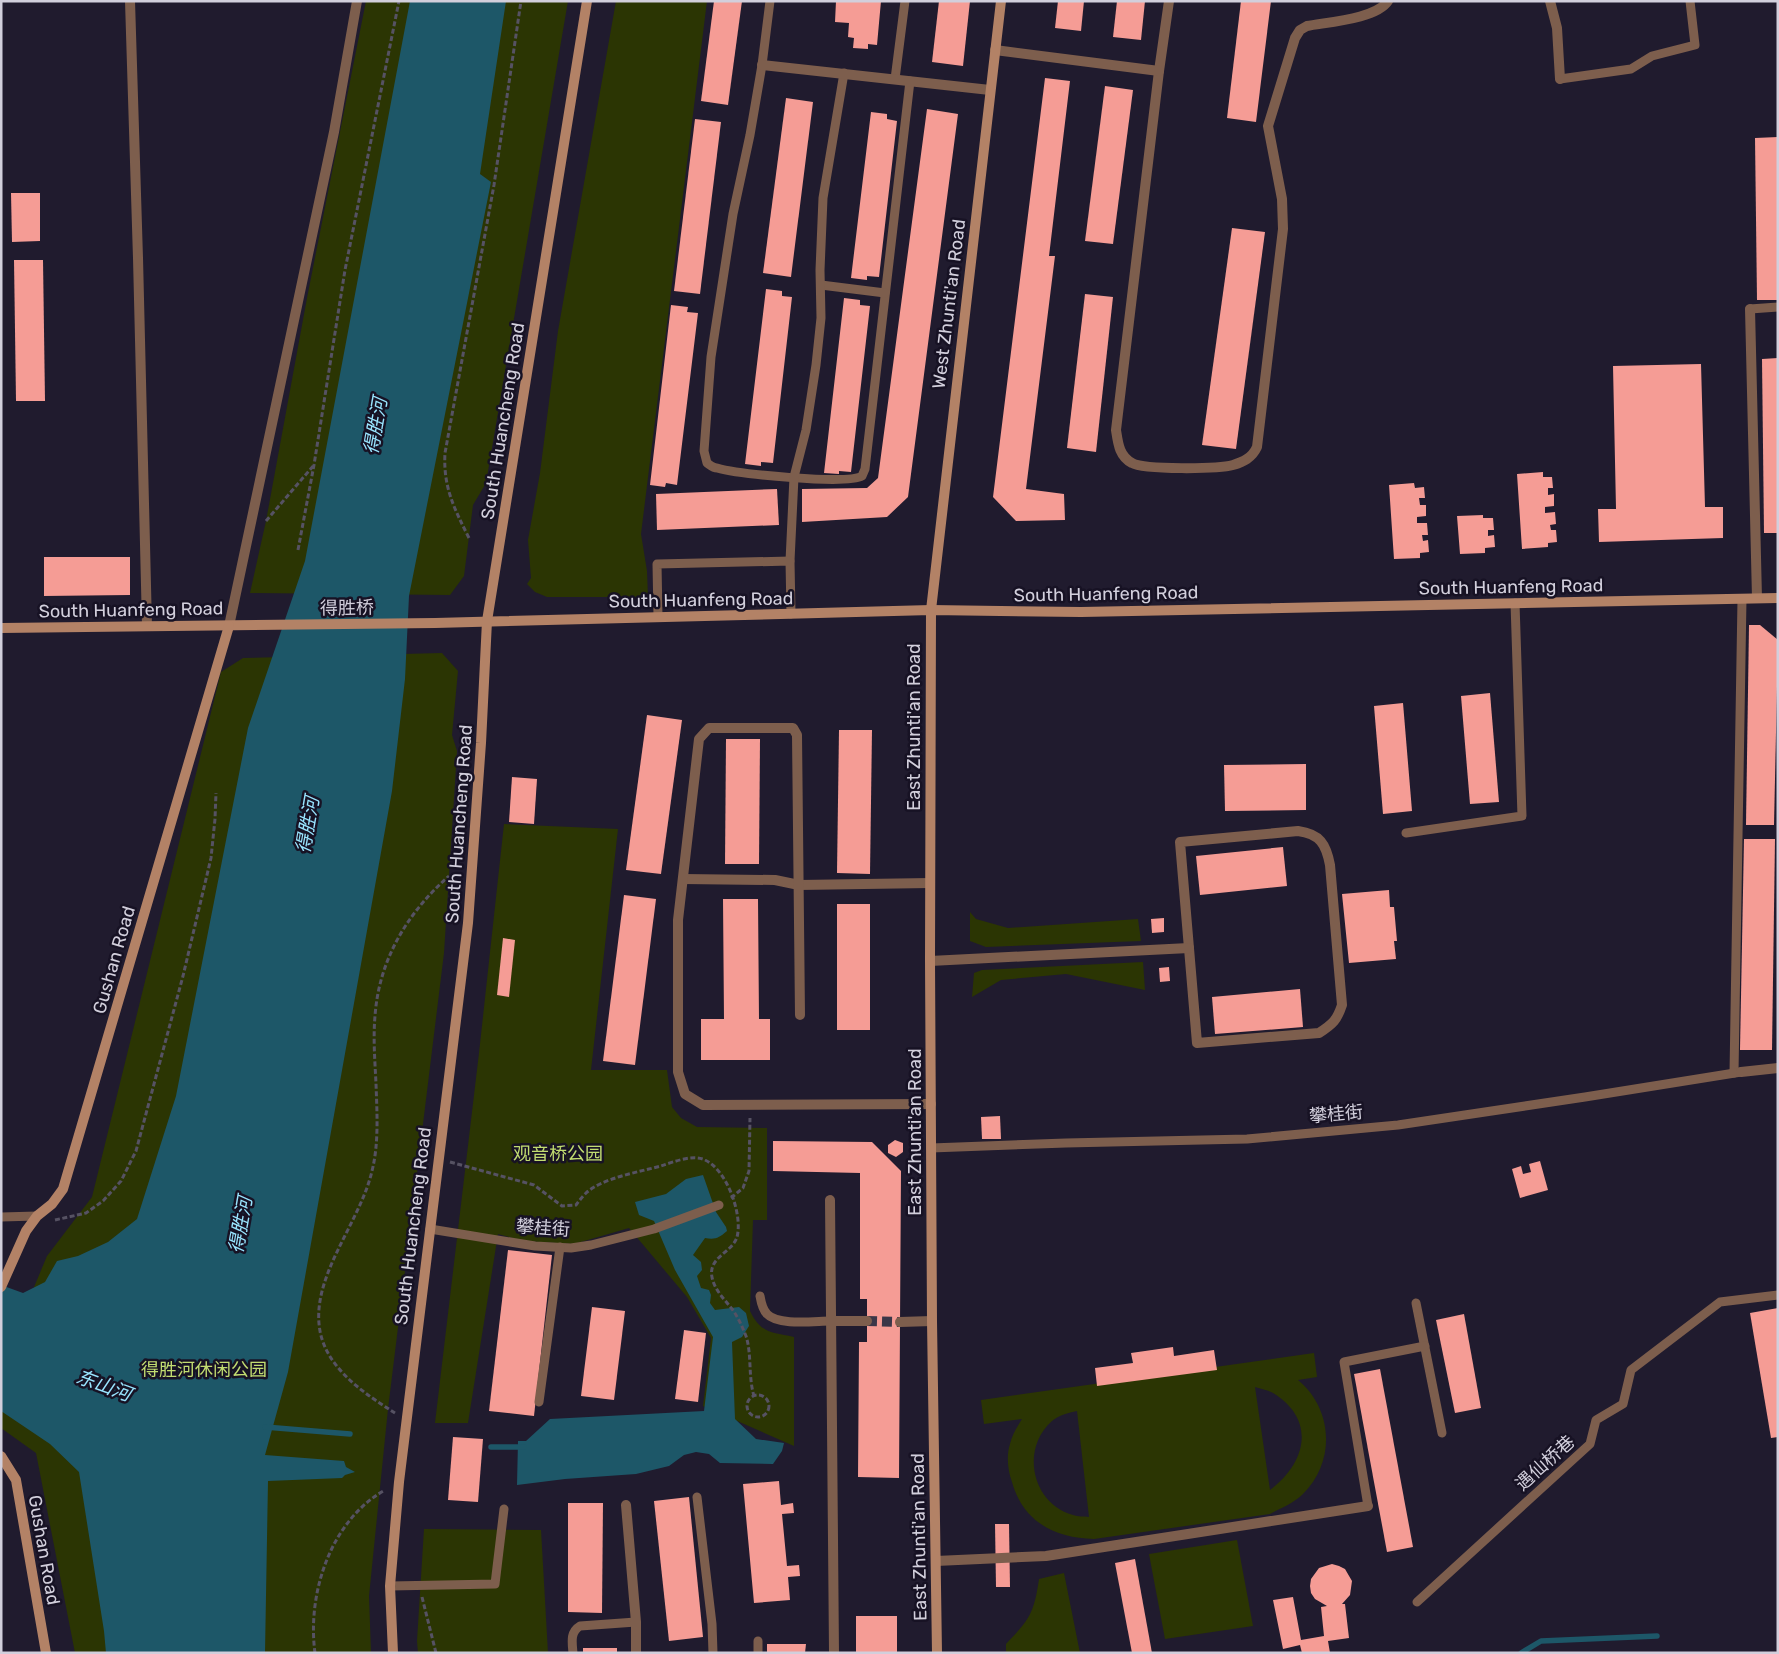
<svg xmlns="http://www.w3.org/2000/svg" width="1779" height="1654" viewBox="0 0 1779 1654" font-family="Rubik,'Noto Sans SC',sans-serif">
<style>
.green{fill:#2b3503;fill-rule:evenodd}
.water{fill:#1d5768}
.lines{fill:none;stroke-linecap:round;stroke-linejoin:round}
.stream{stroke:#1d5768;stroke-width:5.5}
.building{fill:#f59c95}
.street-tunnel{stroke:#3b3648;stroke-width:10;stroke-dasharray:10 5;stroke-linecap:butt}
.path{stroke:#565263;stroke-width:3;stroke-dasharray:5 2.5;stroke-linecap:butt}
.lane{stroke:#7d5e4d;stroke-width:9}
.street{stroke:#7d5e4d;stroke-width:10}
.secondary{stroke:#b38266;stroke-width:10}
.labels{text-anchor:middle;stroke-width:5;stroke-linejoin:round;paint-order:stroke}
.street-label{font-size:18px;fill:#d2cfdc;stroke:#171224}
.park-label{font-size:18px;fill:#c2dd71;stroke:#171224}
.water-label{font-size:19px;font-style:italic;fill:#99e5ff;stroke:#171224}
</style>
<rect width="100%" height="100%" fill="#201b2e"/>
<g class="green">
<polygon points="366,1 568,1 486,483 473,505 464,576 450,595 250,593 266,521 307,298"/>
<polygon points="616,1 707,1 641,534 647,571 648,597 547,597 535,592 527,584 531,578 528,540 540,473 558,331"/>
<polygon points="442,653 458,671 452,735 457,751 444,953 388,1409 369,1596 371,1653 75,1653 36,1453 1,1428 1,1366 47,1256 92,1197 221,672 243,658"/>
<path d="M 504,824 L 618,829 L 591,1070 L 667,1070 L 672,1107 L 681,1118 L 697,1127 L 767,1128 L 767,1220 L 753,1220 L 750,1311 C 761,1334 772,1332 794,1337 L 794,1446 L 703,1406 L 711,1338 L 687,1297 L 629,1228 L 574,1244 L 523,1241 L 498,1234 L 468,1423 L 435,1423 L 479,1053 Z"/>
<polygon points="970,912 976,919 1008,928 1138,919 1141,941 986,947 970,941"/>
<polygon points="1143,962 1145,990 1066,974 1001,980 972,997 974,973 982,970"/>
<path d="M 1314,1353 L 1317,1377 L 1298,1380 C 1333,1409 1336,1461 1303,1494 C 1294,1503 1281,1508 1270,1514 L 1094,1539 C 1055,1538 1023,1522 1012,1482 C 1008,1471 1006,1456 1010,1444 C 1012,1435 1017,1427 1022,1419 L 984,1424 L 981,1400 ZM 1255,1387 C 1261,1389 1268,1390 1273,1393 C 1317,1420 1306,1463 1270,1490 ZM 1077,1411 L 1089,1517 C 1084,1516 1078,1517 1073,1515 C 1032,1504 1020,1449 1052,1421 C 1059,1415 1068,1413 1077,1411 Z"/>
<polygon points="424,1529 541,1530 548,1653 418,1653 417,1641"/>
<polygon points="1237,1540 1253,1626 1165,1639 1149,1554"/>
<path d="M 1064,1573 L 1080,1653 L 1006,1653 L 1006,1644 C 1030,1619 1034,1613 1039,1579 Z"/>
</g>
<g class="water">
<polygon points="410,1 506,1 480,174 491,182 409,596 405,679 392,791 288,1372 265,1455 344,1461 346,1467 355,1472 345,1475 342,1478 268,1481 265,1653 106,1653 104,1631 79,1472 50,1444 1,1411 1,1285 23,1293 45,1282 57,1261 78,1256 108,1242 137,1219 176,1096 248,728 305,561"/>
<path d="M 703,1175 L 716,1212 L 726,1227 L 727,1231 C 719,1238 715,1240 705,1238 L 693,1255 L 701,1262 L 702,1270 L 697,1276 L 701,1288 L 709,1290 L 711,1295 L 710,1303 L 715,1310 L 739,1307 L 746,1313 L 749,1326 L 742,1337 L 732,1342 L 735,1419 L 756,1439 L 784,1443 L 782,1451 L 773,1464 L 720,1463 L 709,1454 L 696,1452 L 684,1455 L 669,1466 L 636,1474 L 565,1479 L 517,1485 L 518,1441 L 526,1441 L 550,1419 L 704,1411 L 713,1337 L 675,1270 L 654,1221 L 639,1215 L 635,1202 L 666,1194 L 686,1179 Z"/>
</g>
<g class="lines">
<g class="stream">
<polyline points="265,1427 350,1434"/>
<polyline points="491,1447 524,1447"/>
<polyline points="1521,1653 1541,1641 1657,1636"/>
</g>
</g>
<g class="building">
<polygon points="714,1 742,1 728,105 701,101"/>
<polygon points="836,1 881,1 877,45 868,44 868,49 853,48 854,38 848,37 849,23 835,22"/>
<polygon points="939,1 970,1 963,66 932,62"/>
<polygon points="1058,1 1084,1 1081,31 1055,28"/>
<polygon points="1117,1 1145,1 1141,40 1113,37"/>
<polygon points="1241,1 1271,1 1256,122 1227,118"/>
<polygon points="1045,78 1070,81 1049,256 1055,256 1026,489 1064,494 1065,520 1016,521 993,497"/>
<polygon points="1105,86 1133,90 1113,244 1085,241"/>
<polygon points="786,98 813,102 791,277 763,273"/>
<polygon points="927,109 958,114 908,497 887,517 802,522 802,489 867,488 878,478"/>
<polygon points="871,112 887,114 887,119 897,121 879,277 867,276 867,280 851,278"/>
<polygon points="695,119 721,122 700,294 674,291"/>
<polygon points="1778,137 1778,300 1757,300 1755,138"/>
<polygon points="11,193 40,193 40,241 12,242"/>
<polygon points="1232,228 1265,232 1236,449 1202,445"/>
<polygon points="14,260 43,260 45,401 16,401"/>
<polygon points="766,289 782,291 782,296 792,297 773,463 761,462 761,466 745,464"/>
<polygon points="1085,294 1113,297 1096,452 1067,448"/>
<polygon points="844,298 860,300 860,305 870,306 851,472 839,471 839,474 824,473"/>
<polygon points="671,305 688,307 687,312 698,313 677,485 666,483 665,487 650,485"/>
<polygon points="1778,358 1778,533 1764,533 1762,359"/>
<polygon points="1701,364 1705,507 1723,507 1723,538 1599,542 1598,509 1616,509 1613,366"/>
<polygon points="1543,472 1543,477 1552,477 1553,488 1548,488 1548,495 1554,494 1554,506 1545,507 1545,513 1555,512 1556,524 1550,525 1551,530 1556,530 1557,542 1548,543 1548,547 1522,549 1517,474"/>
<polygon points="1414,483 1415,488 1424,487 1425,498 1419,498 1420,505 1426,505 1426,516 1417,517 1417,523 1427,523 1428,535 1422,535 1423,541 1428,540 1429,552 1420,553 1420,558 1394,559 1389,485"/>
<polygon points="777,489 779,525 657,530 656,494"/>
<polygon points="1483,515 1483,518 1493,518 1494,530 1488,530 1488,536 1494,535 1495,547 1485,548 1485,553 1460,554 1457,516"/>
<polygon points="44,557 130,557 130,595 44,596"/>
<polygon points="1749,625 1760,625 1778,640 1774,825 1746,825"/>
<polygon points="1490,693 1499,802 1470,804 1461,696"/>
<polygon points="1403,703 1412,811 1383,814 1374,706"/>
<polygon points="647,715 682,720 661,874 626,870"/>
<polygon points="839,730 872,730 870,874 837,873"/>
<polygon points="726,739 760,739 759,864 725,864"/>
<polygon points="1306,764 1306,810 1225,811 1224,765"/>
<polygon points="512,777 537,779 534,824 509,822"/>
<polygon points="1744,839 1775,839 1772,1050 1740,1050"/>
<polygon points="1283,847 1287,886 1200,895 1196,856"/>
<polygon points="1389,890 1390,907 1394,907 1397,941 1394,941 1396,959 1349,963 1342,894"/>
<polygon points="624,895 656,899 635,1065 603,1061"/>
<polygon points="723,899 758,899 759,1019 770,1019 770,1060 701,1060 701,1019 724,1019"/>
<rect x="837" y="904" width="33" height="126"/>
<polygon points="1164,918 1164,932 1152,933 1151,919"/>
<polygon points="503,938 515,940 509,997 497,995"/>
<polygon points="1169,967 1170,981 1160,982 1159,968"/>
<polygon points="1300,989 1303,1027 1215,1034 1212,997"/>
<polygon points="1000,1116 1001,1139 982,1139 981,1117"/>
<polygon points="895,1140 903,1143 903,1152 896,1157 888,1153 888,1145"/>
<polygon points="773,1141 872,1142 901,1171 899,1478 858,1477 859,1342 867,1342 867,1299 860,1299 860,1173 773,1171"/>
<polygon points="1540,1161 1548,1190 1520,1198 1512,1169 1521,1166 1523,1174 1531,1172 1529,1164"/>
<polygon points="508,1250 552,1255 534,1416 489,1411"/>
<polygon points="592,1307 625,1311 614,1400 581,1396"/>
<polygon points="1778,1308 1778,1437 1771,1438 1750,1313"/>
<polygon points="1464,1314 1481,1408 1455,1413 1436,1320"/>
<polygon points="684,1330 706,1333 698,1402 675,1399"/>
<polygon points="1173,1347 1174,1356 1214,1350 1217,1370 1097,1386 1095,1368 1133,1363 1131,1353"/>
<polygon points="1380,1369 1413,1547 1387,1552 1354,1374"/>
<polygon points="453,1437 483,1439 478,1502 448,1500"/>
<polygon points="779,1481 781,1505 793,1503 794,1513 782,1514 787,1566 799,1565 800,1576 788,1577 790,1600 754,1603 743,1484"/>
<polygon points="689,1497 703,1637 669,1641 654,1501"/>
<polygon points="568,1503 603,1503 602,1613 568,1612"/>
<polygon points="995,1524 1009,1524 1010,1587 996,1587"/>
<polygon points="1135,1559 1152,1653 1132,1653 1115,1563"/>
<polygon points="1332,1564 1339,1566 1345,1569 1352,1581 1350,1595 1342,1604 1345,1604 1349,1638 1328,1641 1330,1653 1302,1653 1300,1645 1283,1649 1273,1600 1293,1597 1301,1640 1324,1636 1321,1607 1327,1606 1315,1599 1311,1593 1310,1586 1311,1579 1319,1568"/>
<rect x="856" y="1616" width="41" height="37"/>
<polygon points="767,1644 806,1644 805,1653 767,1653"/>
<rect x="583" y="1648" width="34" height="5"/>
</g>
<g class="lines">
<polyline class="street-tunnel" points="867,1321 900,1322"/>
<g class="path">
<polyline points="266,521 314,465"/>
<path d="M 469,538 C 454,508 443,487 445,453 L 494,185 L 521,1"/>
<polyline points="298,550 314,465 345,270 399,1"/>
<path d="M 450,1162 L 534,1185 L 562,1206 L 576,1205 C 579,1201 582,1197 586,1193 C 602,1178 639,1172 661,1166 C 673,1162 693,1154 705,1160 C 727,1170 743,1215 737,1237 C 732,1253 708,1257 712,1277 C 714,1289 724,1299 732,1309 C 738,1317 742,1326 746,1336 C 752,1355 748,1376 754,1396"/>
<polyline points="731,1198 743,1188 749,1171 750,1118"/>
<polyline points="55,1220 86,1213 103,1201 121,1181 136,1151 183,976 211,858 215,819 216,793"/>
<circle cx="758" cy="1406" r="11"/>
<path d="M 395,1413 C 365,1394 327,1369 320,1331 C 310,1277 360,1223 372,1171 C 379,1143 377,1113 376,1084 C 375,1062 373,1039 375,1016 C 379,960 407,913 449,876"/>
<polyline points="422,1597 436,1653"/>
<path d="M 315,1653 C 307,1594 330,1521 385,1490"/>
</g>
<g class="lane">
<path d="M 770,1 L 762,65 L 750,135 L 733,214 L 711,357 L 704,451 L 707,463 C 710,465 713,468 717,468 C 738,474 847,485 862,476 L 865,469 L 910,81"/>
<polyline points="895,79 905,1"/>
<polyline points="1560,79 1631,69 1652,56 1695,45 1690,1"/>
<polyline points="821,285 885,293"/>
<polyline points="1750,309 1778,307"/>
<polyline points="790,561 794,477 806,430 816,365 821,318 820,270 823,198 844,73"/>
<polyline points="658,617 657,564 790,561 791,614"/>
<polyline points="1406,833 1522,816 1515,603"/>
<polyline points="1734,1073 1742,599"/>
<polyline points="931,1148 1066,1143 1247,1139 1398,1125 1585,1097 1741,1072"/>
<polyline points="1,1217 37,1216"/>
<polyline points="430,1229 535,1246 571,1248 591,1245 654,1229 719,1205"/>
<path d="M 760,1296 C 761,1302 763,1310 767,1314 C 778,1326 815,1321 830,1321"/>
<polyline points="1416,1303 1442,1433"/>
<polyline points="539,1402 560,1247"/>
<polyline points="697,1497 712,1624 713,1653"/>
<polyline points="1368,1506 1344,1362 1425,1346"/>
<polyline points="390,1586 495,1584 504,1509"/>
<polyline points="1417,1602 1590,1444 1596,1420 1623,1404 1631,1370 1720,1302 1778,1295"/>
<path d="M 573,1653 C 572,1642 570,1632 580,1626 L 636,1622"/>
<polyline points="758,1653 758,1641"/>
</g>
<g class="street">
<polyline points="130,1 138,258 147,626"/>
<path d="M 1169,1 L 1159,71 L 1116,430 C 1118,443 1119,456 1132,463 C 1144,470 1219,469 1233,465 C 1243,462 1252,458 1257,447 L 1283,229 L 1282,199 L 1268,126 L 1295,38 L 1300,30 L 1307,26 C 1328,22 1376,19 1388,1"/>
<polyline points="1550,1 1557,28 1560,79"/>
<polyline points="995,50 1159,71"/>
<polyline points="762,65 990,90"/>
<polyline points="1750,309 1757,598"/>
<polyline points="229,626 334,132 357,1"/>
<path d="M 1298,831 C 1320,834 1326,844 1330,865 L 1342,1005 C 1337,1020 1333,1024 1319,1033 L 1197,1043 L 1180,842 Z"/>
<polyline points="683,879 775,880 799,885 930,883"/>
<polyline points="930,961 1189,948"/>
<polyline points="800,1015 797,735 793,728 709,728 699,739 678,920 678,1072 685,1094 703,1105 931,1104"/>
<polyline points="1741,1072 1778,1068"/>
<polyline points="830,1200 834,1653"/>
<polyline points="830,1321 867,1321"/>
<polyline points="900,1322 932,1321"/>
<polyline points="626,1505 636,1622 636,1653"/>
<polyline points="936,1561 1046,1556 1368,1506"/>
</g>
<g class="secondary">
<polyline points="1,628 435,623 931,610 1081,612 1778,598"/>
<polyline points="1,1287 26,1231 37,1216 52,1204 63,1189 229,626"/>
<polyline points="1,1456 16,1480 46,1653"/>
<polyline points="393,1653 390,1586 399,1482 468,923 481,743 487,621 587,1"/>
<polyline points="937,1653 932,1321 930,961 931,610 1001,1"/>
</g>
</g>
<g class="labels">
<g class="street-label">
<text transform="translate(949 304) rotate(-83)" y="6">West Zhunti'an Road</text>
<text transform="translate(503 421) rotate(-81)" y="6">South Huancheng Road</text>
<text transform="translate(1511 587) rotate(-1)" y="6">South Huanfeng Road</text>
<text transform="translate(1106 594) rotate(-1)" y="6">South Huanfeng Road</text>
<text transform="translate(701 600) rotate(-1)" y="6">South Huanfeng Road</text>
<text transform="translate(347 608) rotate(-1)" y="6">得胜桥</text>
<text transform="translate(131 610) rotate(-1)" y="6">South Huanfeng Road</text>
<text transform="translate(914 727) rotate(-90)" y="6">East Zhunti'an Road</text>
<text transform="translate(459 824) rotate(-86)" y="6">South Huancheng Road</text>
<text transform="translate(114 960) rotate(-74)" y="6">Gushan Road</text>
<text transform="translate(1336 1114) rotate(-5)" y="6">攀桂街</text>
<text transform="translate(915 1132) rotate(-90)" y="6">East Zhunti'an Road</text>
<text transform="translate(413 1226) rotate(-83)" y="6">South Huancheng Road</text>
<text transform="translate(543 1228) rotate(4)" y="6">攀桂街</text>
<text transform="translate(1545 1463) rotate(-42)" y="6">遇仙桥巷</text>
<text transform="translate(919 1537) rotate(-91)" y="6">East Zhunti'an Road</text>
<text transform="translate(44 1550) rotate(80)" y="6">Gushan Road</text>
</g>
<g class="park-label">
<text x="558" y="1160">观音桥公园</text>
<text x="204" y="1376">得胜河休闲公园</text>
</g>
<g class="water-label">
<text transform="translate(375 426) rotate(-80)" y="7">得胜河</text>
<text transform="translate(307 825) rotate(-80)" y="7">得胜河</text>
<text transform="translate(240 1225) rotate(-80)" y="7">得胜河</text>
<text transform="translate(104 1385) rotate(20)" y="7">东山河</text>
</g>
</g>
<rect width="1779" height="1654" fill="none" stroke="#d2cfdc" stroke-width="5"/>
</svg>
